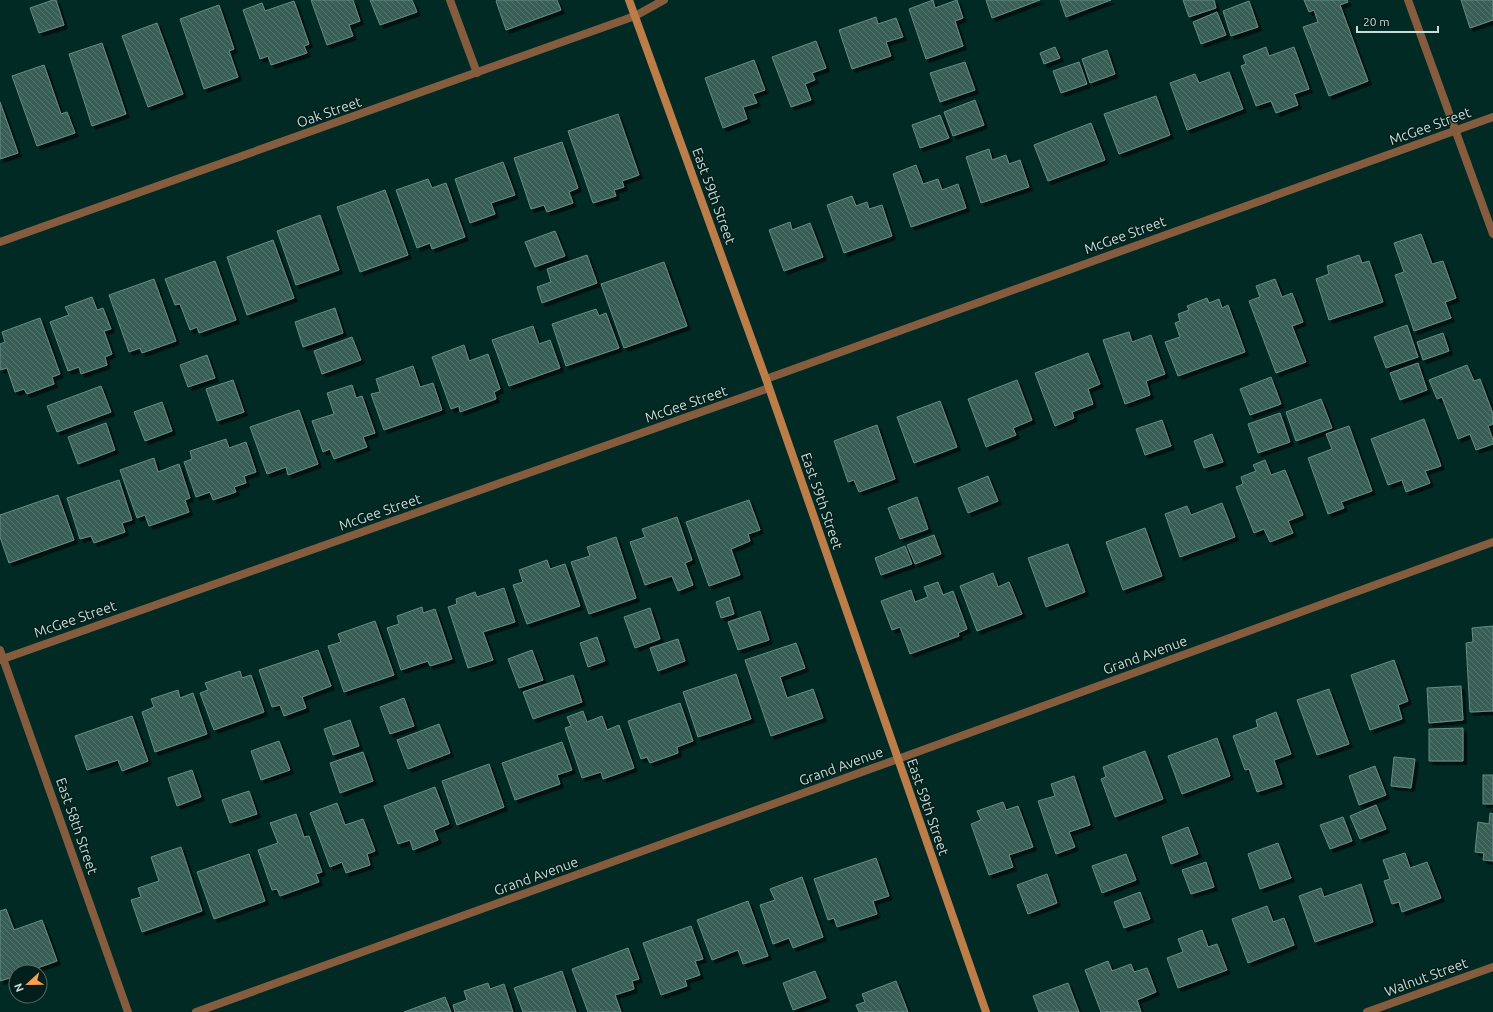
<svg xmlns="http://www.w3.org/2000/svg" width="1493" height="1012" viewBox="0 0 1493 1012" font-family="Ubuntu,sans-serif">
<style>
.building{fill:url(#building-back-hatch);stroke:#668d86;filter:url(#shadow)}
.lines{fill:none;stroke-linecap:round;stroke-linejoin:round}
.lane{stroke:#855d3e;stroke-width:8}
.street{stroke:#855d3e;stroke-width:8}
.secondary{stroke:#bd7d49;stroke-width:8}
.labels{text-anchor:middle;stroke-width:3;stroke-linejoin:round;paint-order:stroke}
.street-label{font-size:14px;fill:#c8dcd8;stroke:#031f1b}
</style>
<defs>
<pattern id="building-back-hatch" width="6" height="6" patternUnits="userSpaceOnUse"><rect width="6" height="6" fill="#385e57"/><path d="M-1 5l2 2M0 0l6 6M5-1l2 2" fill="none" stroke="#53746e"/></pattern>
<filter id="shadow"><feDropShadow dx="3.5" dy="3.5" stdDeviation="0" flood-color="#0009"/></filter>
</defs>
<rect width="100%" height="100%" fill="#022a25"/>
<g class="building">
<polygon points="53,0 56,0 64,25 39,33 30,8"/>
<polygon points="311,0 353,0 360,21 349,25 353,36 327,45"/>
<polygon points="370,0 412,0 417,12 380,25"/>
<polygon points="497,0 557,0 561,10 506,30 496,1"/>
<polygon points="933,0 935,8 957,0 963,18 955,21 963,46 926,59 909,9"/>
<polygon points="986,0 1040,0 992,18"/>
<polygon points="1060,0 1111,0 1066,17"/>
<polygon points="1183,0 1214,0 1216,8 1189,17"/>
<polygon points="1304,0 1347,0 1348,2 1340,5 1368,81 1329,96 1303,27 1318,22 1314,10 1309,12"/>
<polygon points="1461,0 1493,0 1493,20 1470,28"/>
<polygon points="294,1 309,44 304,46 307,53 271,65 268,56 260,59 243,10 262,3 265,11"/>
<polygon points="1249,1 1258,27 1231,36 1223,11"/>
<polygon points="219,5 234,49 229,51 238,77 204,89 180,19"/>
<polygon points="1217,12 1226,35 1201,44 1193,22"/>
<polygon points="876,17 878,24 896,18 903,37 886,42 891,56 852,69 839,30"/>
<polygon points="157,23 183,94 148,107 122,36"/>
<polygon points="816,41 826,68 812,73 815,80 805,84 811,100 791,107 772,57"/>
<polygon points="102,43 126,114 92,126 69,54"/>
<polygon points="1055,47 1060,58 1044,64 1040,53"/>
<polygon points="1266,47 1269,56 1294,47 1309,89 1294,94 1298,105 1276,113 1271,101 1256,106 1241,66 1246,64 1243,56"/>
<polygon points="1107,50 1115,74 1090,83 1082,59"/>
<polygon points="754,60 765,90 753,94 757,103 743,107 747,119 723,128 705,78"/>
<polygon points="965,62 975,90 940,102 930,73"/>
<polygon points="1079,62 1087,84 1061,93 1053,71"/>
<polygon points="44,65 61,114 67,112 75,133 37,146 12,76"/>
<polygon points="1229,72 1243,109 1187,130 1170,83 1195,74 1199,83"/>
<polygon points="1156,96 1170,135 1119,154 1104,114"/>
<polygon points="975,100 984,125 953,136 944,112"/>
<polygon points="0,102 18,153 0,159"/>
<polygon points="618,114 639,175 622,181 624,187 614,190 616,196 593,203 568,131"/>
<polygon points="940,115 949,138 920,148 912,125"/>
<polygon points="1091,123 1105,160 1048,181 1034,145"/>
<polygon points="562,142 578,188 569,192 573,203 547,212 544,205 531,209 514,158"/>
<polygon points="989,149 992,160 1006,155 1009,164 1020,160 1029,187 981,203 966,157"/>
<polygon points="503,162 515,195 491,203 495,214 470,223 455,179"/>
<polygon points="916,165 923,184 938,179 942,190 958,184 966,208 911,227 893,174"/>
<polygon points="428,179 432,188 446,183 465,237 432,249 430,243 417,248 396,190"/>
<polygon points="385,190 408,255 360,272 337,207"/>
<polygon points="852,196 856,206 867,202 869,209 882,205 892,236 844,253 827,205"/>
<polygon points="320,215 339,270 296,285 277,231"/>
<polygon points="790,222 792,230 810,223 823,257 784,271 769,230"/>
<polygon points="555,231 565,256 535,267 525,242"/>
<polygon points="1421,234 1432,264 1443,261 1456,298 1445,302 1451,318 1414,331 1395,275 1404,272 1394,243"/>
<polygon points="273,240 294,298 247,315 227,257"/>
<polygon points="587,255 597,283 542,303 537,287 551,282 547,269"/>
<polygon points="1359,255 1362,263 1369,261 1383,302 1329,320 1316,279 1329,274 1327,266"/>
<polygon points="215,261 236,320 199,333 197,327 190,330 180,304 175,305 165,279"/>
<polygon points="664,262 687,326 624,348 601,284"/>
<polygon points="154,279 176,341 142,353 140,348 129,352 109,295"/>
<polygon points="1275,279 1282,297 1292,293 1303,322 1292,326 1306,362 1276,373 1249,301 1260,297 1256,286"/>
<polygon points="92,297 97,310 103,308 111,329 104,331 112,354 105,357 107,365 81,374 79,367 68,371 50,322 69,315 65,307"/>
<polygon points="1207,298 1209,303 1219,299 1222,308 1228,305 1245,352 1178,376 1165,342 1180,337 1175,323 1180,321 1178,314 1189,310 1187,306"/>
<polygon points="335,308 343,333 303,347 295,322"/>
<polygon points="596,309 599,316 606,313 619,348 566,366 552,324"/>
<polygon points="40,318 60,374 52,377 54,384 27,394 24,389 15,392 7,368 0,370 0,344 5,342 2,332"/>
<polygon points="1407,325 1418,357 1386,368 1374,337"/>
<polygon points="533,326 539,344 550,340 560,368 509,386 492,340"/>
<polygon points="1129,332 1132,342 1151,335 1165,374 1146,381 1150,395 1125,404 1103,340"/>
<polygon points="1443,333 1449,351 1423,360 1417,342"/>
<polygon points="352,337 361,360 322,374 314,351"/>
<polygon points="464,345 469,361 488,354 500,389 494,392 496,399 460,412 459,406 451,409 432,357"/>
<polygon points="1088,353 1100,384 1088,389 1093,404 1072,412 1074,418 1055,426 1035,373"/>
<polygon points="207,355 215,378 188,387 180,365"/>
<polygon points="1418,363 1427,390 1400,400 1390,373"/>
<polygon points="1467,365 1474,381 1480,379 1493,414 1493,424 1488,426 1493,440 1493,444 1476,450 1470,434 1458,439 1442,397 1437,399 1429,380"/>
<polygon points="413,366 420,387 433,383 442,410 384,430 371,394 380,392 376,379"/>
<polygon points="1271,377 1281,404 1250,415 1240,389"/>
<polygon points="233,380 244,412 217,421 206,389"/>
<polygon points="1017,380 1032,420 1013,428 1016,435 986,447 968,399"/>
<polygon points="352,385 356,398 362,396 375,433 363,437 367,447 334,459 330,449 323,452 312,421 334,414 327,393"/>
<polygon points="101,386 111,412 57,432 47,406"/>
<polygon points="1321,399 1332,428 1296,441 1286,412"/>
<polygon points="940,401 957,447 914,463 897,417"/>
<polygon points="162,402 172,431 145,441 134,412"/>
<polygon points="299,410 318,464 288,475 286,467 267,474 250,427"/>
<polygon points="1280,413 1290,442 1258,453 1248,424"/>
<polygon points="1424,419 1441,466 1425,471 1430,483 1406,492 1402,480 1388,485 1371,439"/>
<polygon points="1162,420 1171,446 1145,455 1136,429"/>
<polygon points="106,423 115,450 78,464 68,437"/>
<polygon points="877,425 895,479 859,492 854,480 848,482 834,441"/>
<polygon points="1349,426 1372,491 1341,502 1344,508 1328,514 1308,458 1332,449 1326,434"/>
<polygon points="1212,434 1223,462 1204,468 1194,441"/>
<polygon points="226,439 229,448 246,442 256,472 244,476 246,483 234,487 236,492 213,500 210,492 196,497 184,462 192,459 190,451"/>
<polygon points="154,458 158,472 179,464 190,498 185,500 189,512 149,526 145,515 137,518 120,470"/>
<polygon points="1265,460 1271,475 1285,470 1303,515 1288,521 1293,533 1270,542 1264,529 1254,533 1236,487 1243,484 1241,477 1256,471 1253,465"/>
<polygon points="988,476 998,501 968,513 958,488"/>
<polygon points="119,480 132,520 122,523 125,532 94,543 91,536 80,539 67,498"/>
<polygon points="58,495 74,540 9,563 0,537 0,515"/>
<polygon points="917,497 928,529 900,539 888,508"/>
<polygon points="749,500 760,530 748,534 750,541 731,549 740,575 709,586 686,522"/>
<polygon points="1222,503 1235,537 1180,557 1165,514 1187,506 1191,515"/>
<polygon points="677,517 692,560 685,563 693,585 678,591 672,576 645,585 630,542 645,537 642,529"/>
<polygon points="1145,528 1162,576 1123,590 1106,542"/>
<polygon points="934,535 941,554 915,564 907,545"/>
<polygon points="616,537 636,598 589,614 571,562 590,556 587,547"/>
<polygon points="1068,544 1085,592 1046,607 1028,558"/>
<polygon points="905,546 912,564 881,575 875,558"/>
<polygon points="547,560 550,569 565,564 580,606 527,624 513,585 523,582 519,570"/>
<polygon points="993,573 998,587 1009,582 1022,614 977,631 960,586"/>
<polygon points="938,582 943,595 953,591 967,629 958,633 959,636 910,654 900,627 892,630 881,601 911,590 915,602 928,597 924,587"/>
<polygon points="504,588 515,622 483,632 493,660 468,668 448,607 457,604 456,599 475,592 477,597"/>
<polygon points="729,597 734,614 721,618 716,602"/>
<polygon points="422,607 423,613 435,609 452,659 430,666 428,661 401,670 387,628 399,624 397,616"/>
<polygon points="650,608 660,639 635,648 624,617"/>
<polygon points="760,611 769,640 738,650 728,622"/>
<polygon points="375,621 394,675 344,692 328,646 341,642 338,634"/>
<polygon points="1493,626 1493,711 1470,712 1466,643 1473,642 1472,628"/>
<polygon points="597,637 605,661 588,667 580,643"/>
<polygon points="678,639 685,661 658,671 650,648"/>
<polygon points="796,643 805,668 780,677 787,698 813,689 823,718 771,736 745,660"/>
<polygon points="318,650 331,686 302,697 306,708 284,716 280,705 272,707 259,670"/>
<polygon points="532,650 543,680 519,688 508,659"/>
<polygon points="1394,660 1408,701 1398,705 1402,719 1370,730 1351,675"/>
<polygon points="240,671 242,678 251,675 264,712 214,730 200,693 208,690 205,683"/>
<polygon points="736,674 751,719 698,737 683,692"/>
<polygon points="573,675 582,702 533,719 523,692"/>
<polygon points="1461,686 1463,720 1429,723 1427,688"/>
<polygon points="1329,689 1349,744 1317,755 1297,700"/>
<polygon points="178,690 180,698 193,693 207,734 155,752 142,712 154,707 151,699"/>
<polygon points="404,698 414,726 390,734 380,707"/>
<polygon points="680,703 693,741 677,747 678,753 650,763 647,757 641,759 628,721"/>
<polygon points="583,711 587,722 602,716 607,730 619,725 634,768 603,779 601,772 582,778 565,728 571,726 567,717"/>
<polygon points="1276,712 1291,754 1274,760 1282,784 1257,792 1249,769 1245,770 1233,736 1258,727 1256,720"/>
<polygon points="132,716 148,761 122,771 118,760 87,770 75,736"/>
<polygon points="350,720 359,746 333,755 324,729"/>
<polygon points="439,724 450,753 408,769 397,740"/>
<polygon points="1463,728 1463,761 1429,761 1429,729"/>
<polygon points="1217,738 1230,776 1182,794 1168,756"/>
<polygon points="279,741 290,770 261,780 251,751"/>
<polygon points="562,742 572,770 557,775 560,784 515,800 502,763"/>
<polygon points="1145,751 1163,799 1115,817 1101,779 1106,777 1103,767"/>
<polygon points="363,752 373,781 340,793 330,763"/>
<polygon points="1394,757 1415,759 1411,788 1391,786"/>
<polygon points="489,764 504,807 457,825 442,781"/>
<polygon points="1375,766 1386,795 1359,805 1349,776"/>
<polygon points="192,770 201,797 177,806 168,778"/>
<rect x="1483" y="775" width="10" height="29"/>
<polygon points="1074,776 1090,825 1069,832 1075,847 1056,854 1038,801 1055,796 1051,784"/>
<polygon points="435,787 449,824 434,830 438,840 413,850 410,840 398,844 384,806"/>
<polygon points="249,791 257,814 230,823 222,800"/>
<polygon points="1003,802 1006,810 1018,806 1033,847 1009,855 1013,867 989,875 971,824 981,820 977,811"/>
<polygon points="337,803 345,825 363,819 375,851 367,854 370,865 346,873 342,862 330,867 310,813"/>
<polygon points="1376,805 1386,829 1360,839 1350,816"/>
<polygon points="1490,813 1493,814 1493,861 1483,860 1484,853 1475,852 1478,822 1489,824"/>
<polygon points="296,814 304,837 309,836 322,872 316,874 319,882 280,896 277,889 272,890 258,850 278,843 270,823"/>
<polygon points="1343,817 1352,841 1330,849 1320,825"/>
<polygon points="1188,827 1198,854 1171,864 1162,837"/>
<polygon points="1278,843 1291,878 1260,889 1248,854"/>
<polygon points="181,847 202,911 142,932 131,900 141,897 138,888 159,881 151,857"/>
<polygon points="1405,853 1410,868 1427,862 1441,898 1402,912 1399,902 1392,904 1384,881 1390,879 1383,860"/>
<polygon points="249,854 265,901 214,919 197,872"/>
<polygon points="1126,854 1136,880 1102,893 1092,866"/>
<polygon points="876,858 889,896 873,901 877,914 837,927 834,918 828,920 814,879"/>
<polygon points="1206,862 1214,887 1191,894 1182,870"/>
<polygon points="1047,874 1057,903 1028,914 1017,885"/>
<polygon points="802,877 823,937 793,948 789,938 773,944 760,905 775,900 770,889"/>
<polygon points="1361,884 1373,922 1315,942 1299,896 1321,888 1324,897"/>
<polygon points="1140,892 1150,919 1124,928 1114,902"/>
<polygon points="748,901 768,956 743,964 738,950 712,960 697,920"/>
<polygon points="1267,906 1273,922 1284,918 1294,945 1248,963 1232,919"/>
<polygon points="6,909 14,930 42,920 57,961 26,972 16,972 16,976 0,981 0,911"/>
<polygon points="691,926 703,959 695,961 700,975 685,980 687,986 661,995 643,943"/>
<polygon points="1202,930 1208,947 1217,944 1227,970 1178,988 1167,958 1183,952 1178,939"/>
<polygon points="628,948 639,979 632,981 634,989 615,995 621,1012 588,1012 572,969"/>
<polygon points="1108,961 1112,971 1131,964 1134,972 1147,968 1156,992 1137,1000 1141,1012 1101,1012 1085,970"/>
<polygon points="562,971 576,1012 523,1012 514,988"/>
<polygon points="815,971 826,998 793,1010 783,983"/>
<polygon points="896,981 908,1012 859,1012 856,1005 865,1002 862,994"/>
<polygon points="488,983 490,989 504,984 513,1012 455,1012 453,1005 467,1000 464,991"/>
<polygon points="1068,983 1079,1012 1039,1012 1033,996"/>
<polygon points="445,997 451,1012 404,1012"/>
</g>
<g class="lines">
<polyline class="lane" points="450,0 477,73"/>
<g class="street">
<polyline points="1408,0 1493,234"/>
<polyline points="0,242 635,16 664,0"/>
<polyline points="766,379 1493,117"/>
<polyline points="0,650 128,1012"/>
<polyline points="0,660 769,388"/>
<polyline points="196,1012 898,759 1493,542"/>
<polyline points="1367,1012 1493,967"/>
</g>
<polyline class="secondary" points="629,0 766,379 986,1012"/>
</g>
<g class="labels">
<g class="street-label">
<text transform="translate(329 112) rotate(-19)" y="5">Oak Street</text>
<text transform="translate(1430 126) rotate(-20)" y="5">McGee Street</text>
<text transform="translate(714 196) rotate(70)" y="5">East 59th Street</text>
<text transform="translate(1125 235) rotate(-20)" y="5">McGee Street</text>
<text transform="translate(686 404) rotate(-19)" y="5">McGee Street</text>
<text transform="translate(822 501) rotate(71)" y="5">East 59th Street</text>
<text transform="translate(380 512) rotate(-19)" y="5">McGee Street</text>
<text transform="translate(75 619) rotate(-19)" y="5">McGee Street</text>
<text transform="translate(1145 655) rotate(-20)" y="5">Grand Avenue</text>
<text transform="translate(841 766) rotate(-20)" y="5">Grand Avenue</text>
<text transform="translate(928 807) rotate(71)" y="5">East 59th Street</text>
<text transform="translate(77 826) rotate(71)" y="5">East 58th Street</text>
<text transform="translate(536 876) rotate(-20)" y="5">Grand Avenue</text>
<text transform="translate(1426 977) rotate(-20)" y="5">Walnut Street</text>
</g>
</g>
<g transform="translate(28 984) rotate(248)"><circle r="19" fill="#031f1b" stroke="#526b67"/>
<path d="M0-3L7 15L0 10L-7 15Z" fill="#fb9e50"/>
<text y="-6" font-size="11" font-weight="bold" text-anchor="middle" fill="#c8dcd8">N</text>
</g>
<path d="M1357 26v6h81v-6" fill="none" stroke="#c8dcd8" stroke-width="2"/>
<text x="1363" y="26" font-size="12" fill="#c8dcd8" stroke="#031f1b" stroke-width="3" paint-order="stroke">20 m</text>
</svg>
